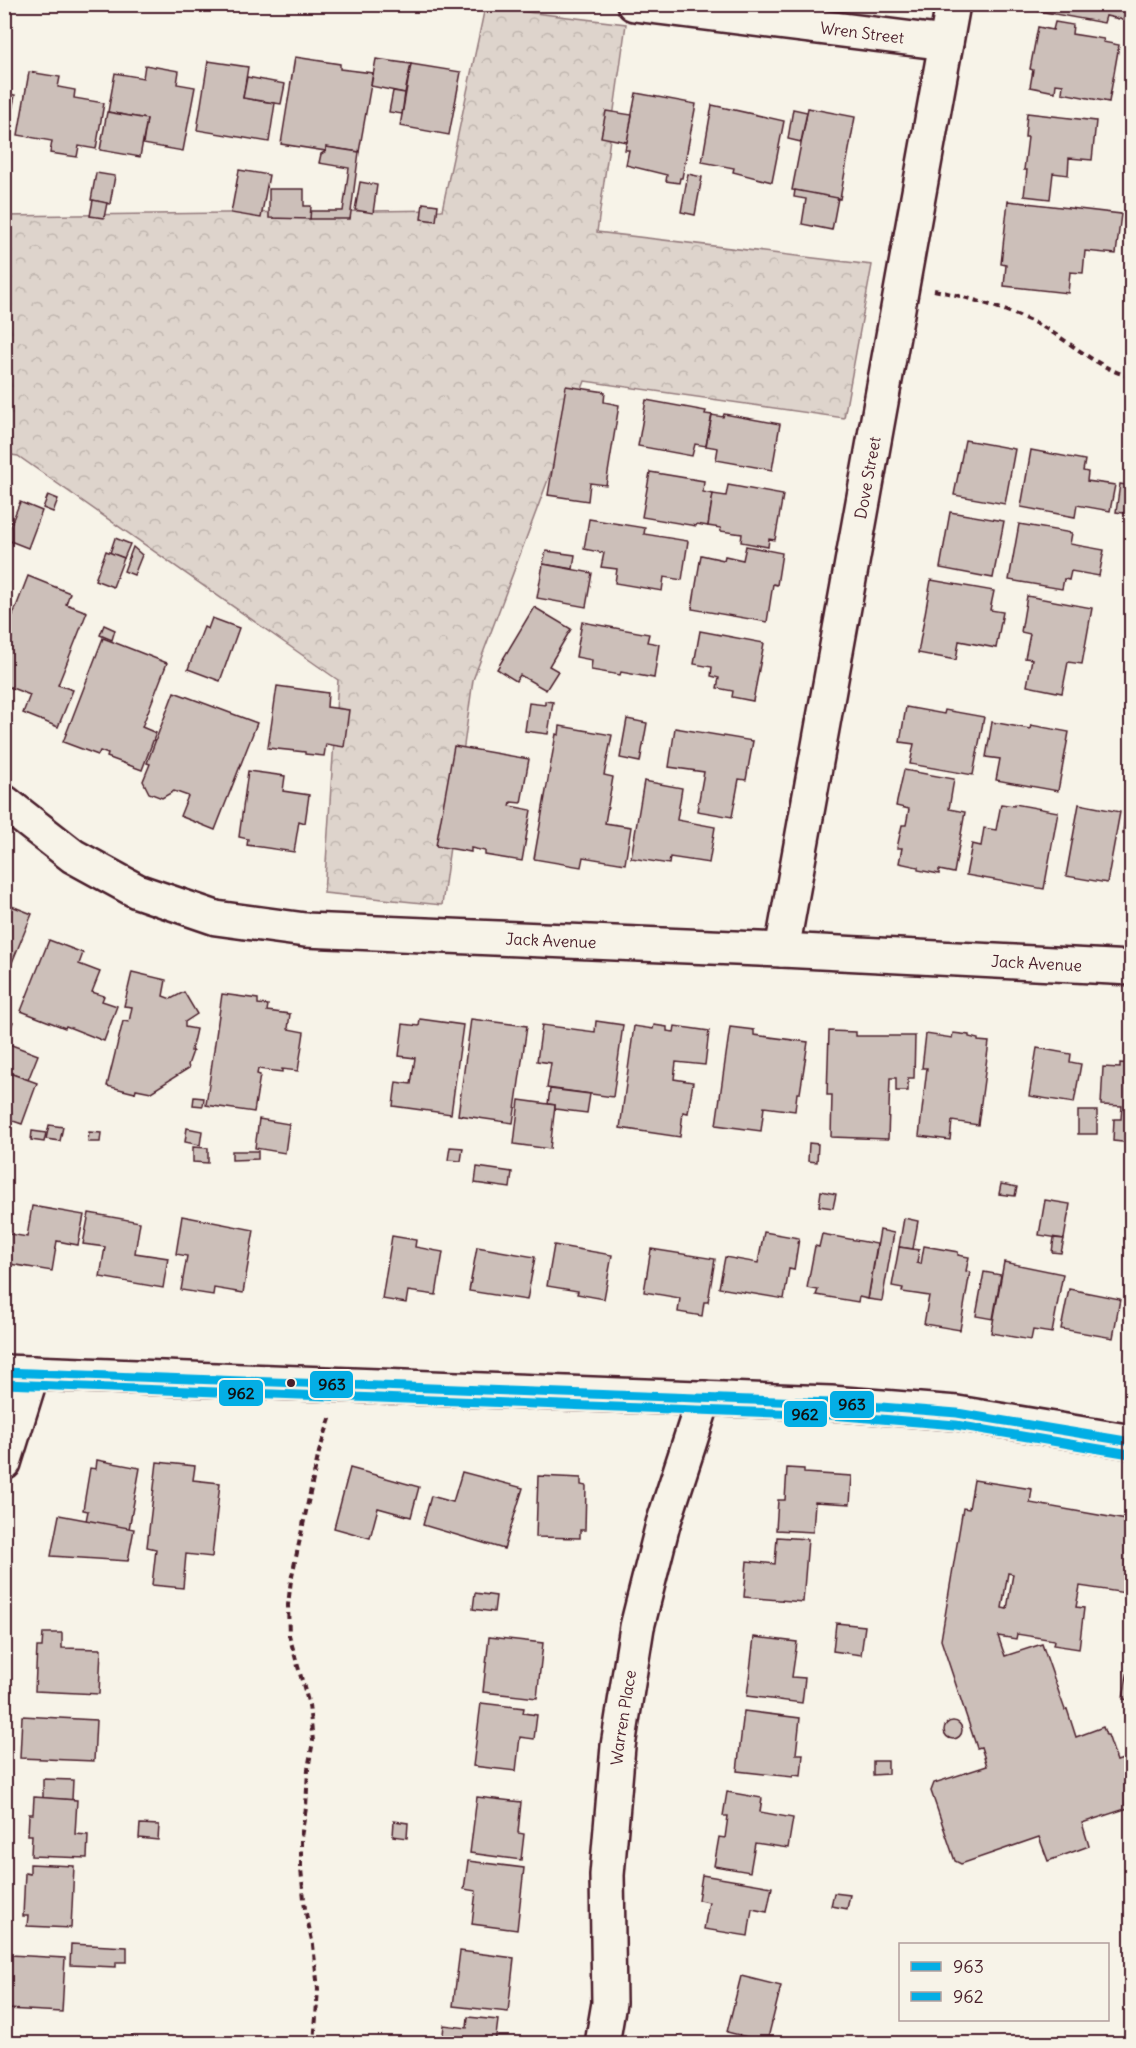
<svg xmlns="http://www.w3.org/2000/svg" width="1136" height="2048" viewBox="0 0 1136 2048" font-family="Delius,sans-serif">
<style>
.forest{fill:url(#forest-crowns);stroke:#947a7c;stroke-width:1.5}
.building{fill:#ccbfb9;stroke:#4a1f2b;stroke-width:1.5;fill-rule:evenodd}
.lines{fill:none;stroke-linecap:round;stroke-linejoin:round}
.minor-casing{stroke:#4a1f2b;stroke-width:38}
.path{stroke:#4a1f2b;stroke-width:4;stroke-dasharray:6 4.5;stroke-linecap:butt}
.minor{stroke:#f7f3e8;stroke-width:33}
.bus-1-casing{stroke:#f7f3e8;stroke-width:14}
.bus-2-casing{stroke:#f7f3e8;stroke-width:14}
.bus-1{stroke:#04aee5;stroke-width:9}
.bus-2{stroke:#04aee5;stroke-width:9}
.bus-dot{fill:#4a1f2b;stroke:#f7f3e8;stroke-width:2}
.labels{text-anchor:middle;stroke-width:5;stroke-linejoin:round;paint-order:stroke}
.street-label{font-size:16px;fill:#4a1f2b;stroke:#f7f3e8}
.line-badge{stroke:#f7f3e8;stroke-width:2}
.pale-badge-label{font-size:16px;text-anchor:middle;font-weight:bold;fill:#111}
</style>
<defs>
<pattern id="forest-crowns" width="20" height="18" patternUnits="userSpaceOnUse" patternTransform="scale(1.5)"><rect width="20" height="18" fill="#ded4cc"/><path d="M2 6a3 3 0 1 1 6 0M12 15a3 3 0 1 1 6 0" fill="none" stroke="#c0b6af"/></pattern>
</defs>
<rect width="100%" height="100%" fill="#f7f3e8"/>
<filter id="ink" filterUnits="userSpaceOnUse"><feTurbulence type="fractalNoise" baseFrequency=".0167" numOctaves="2"/><feDisplacementMap in="SourceGraphic" scale="12" xChannelSelector="R" yChannelSelector="G"/><feConvolveMatrix kernelMatrix="1 2 1 2 8 2 1 2 1" color-interpolation-filters="sRGB"/></filter>
<g filter="url(#ink)">
<polygon class="forest" points="485,7 626,24 597,232 872,265 844,418 585,381 473,680 442,905 324,893 338,680 18,456 5,454 4,216 442,210"/>
<g class="building">
<polygon points="1039,4 1127,4 1124,20 1106,16 1104,23 1038,11"/>
<polygon points="1055,22 1073,25 1072,34 1104,39 1103,42 1119,45 1109,102 1062,93 1063,85 1056,84 1055,92 1030,87 1033,70 1030,69 1038,27 1053,30"/>
<polygon points="295,57 340,64 340,69 373,73 359,152 326,147 326,151 281,144"/>
<polygon points="376,59 411,64 405,93 371,86"/>
<polygon points="208,61 248,67 243,98 275,103 269,142 197,130"/>
<polygon points="411,64 461,72 449,135 400,126"/>
<polygon points="145,65 179,71 177,84 195,87 183,151 143,144 147,119 108,112 115,73 143,78"/>
<polygon points="29,72 60,77 58,87 75,90 74,98 104,103 96,149 79,146 77,157 50,153 52,141 18,135"/>
<polygon points="247,77 285,84 281,104 243,98"/>
<polygon points="393,91 405,93 402,114 389,112"/>
<polygon points="4,93 15,95 4,151"/>
<polygon points="636,93 696,104 682,178 680,178 679,183 666,181 667,175 626,165 629,150 625,150"/>
<polygon points="712,105 784,121 772,182 733,172 734,168 702,162"/>
<polygon points="808,108 855,117 840,199 792,190"/>
<polygon points="793,109 807,112 801,142 788,139"/>
<polygon points="606,111 632,115 627,142 601,137"/>
<polygon points="107,112 147,119 140,157 100,150"/>
<polygon points="1027,113 1096,121 1092,160 1069,158 1068,175 1053,173 1050,199 1024,196 1027,170 1024,170 1028,137 1025,137"/>
<polygon points="326,147 359,152 350,219 310,219 310,211 343,211 349,168 319,163 321,154 326,151"/>
<polygon points="239,170 269,175 261,218 231,213"/>
<polygon points="96,173 115,176 110,204 91,200"/>
<polygon points="688,174 702,177 695,215 681,212"/>
<polygon points="360,182 377,185 373,213 355,210"/>
<polygon points="269,189 304,189 304,206 311,206 310,219 269,218"/>
<polygon points="795,190 838,198 832,230 802,224 806,199 794,197"/>
<polygon points="93,200 107,203 104,218 90,216"/>
<polygon points="1008,201 1121,214 1116,254 1085,251 1083,273 1070,272 1068,293 1004,286 1006,265 1001,264"/>
<polygon points="423,203 438,205 436,221 421,219"/>
<polygon points="566,386 605,392 604,402 619,405 606,485 590,483 588,501 548,495"/>
<polygon points="646,400 706,411 705,414 712,415 706,446 695,444 692,456 638,446"/>
<polygon points="724,414 780,424 772,470 716,460 718,448 706,446 712,415 723,417"/>
<polygon points="965,440 1015,449 1005,504 954,495"/>
<polygon points="1031,450 1085,460 1083,471 1088,472 1087,481 1115,485 1110,511 1077,505 1075,517 1021,507"/>
<polygon points="650,472 704,481 703,492 713,494 708,526 697,524 696,526 642,517"/>
<polygon points="1120,484 1132,486 1131,514 1116,512"/>
<polygon points="728,485 783,495 775,540 769,539 768,547 741,542 742,534 720,531 721,528 708,526 713,494 726,496"/>
<polygon points="48,495 58,499 53,512 43,508"/>
<polygon points="20,502 42,511 28,548 5,539"/>
<polygon points="950,512 1004,521 993,578 940,568"/>
<polygon points="589,519 645,528 644,534 688,541 682,580 664,577 662,591 615,583 617,569 601,567 604,553 584,549"/>
<polygon points="1019,524 1072,533 1070,544 1104,550 1099,576 1071,571 1069,580 1064,579 1062,589 1009,580"/>
<polygon points="115,538 130,544 124,558 110,553"/>
<polygon points="746,546 782,553 777,585 773,584 767,622 692,609 701,555 724,560 725,556 743,560"/>
<polygon points="133,547 142,555 134,575 124,571"/>
<polygon points="106,551 124,558 113,587 95,580"/>
<polygon points="546,551 575,555 573,569 543,564"/>
<polygon points="543,564 592,573 586,607 537,598"/>
<polygon points="28,576 70,593 66,604 87,612 58,685 73,690 58,727 23,713 30,695 4,685 4,649 12,629 8,628"/>
<polygon points="931,580 994,591 990,610 1003,612 996,648 959,641 956,660 918,653"/>
<polygon points="1027,596 1092,608 1082,664 1068,662 1062,693 1027,686 1032,659 1025,658 1030,634 1021,632"/>
<polygon points="534,607 571,629 549,666 558,671 546,690 520,675 516,681 497,669"/>
<polygon points="212,618 239,628 220,681 188,669 204,627 208,629"/>
<polygon points="582,622 649,634 647,642 659,644 654,678 621,672 620,675 591,670 592,660 576,657"/>
<polygon points="104,625 115,630 112,640 100,635"/>
<polygon points="700,631 764,643 753,701 732,697 733,691 717,688 719,678 711,676 712,667 694,664"/>
<polygon points="103,638 167,663 142,727 156,733 142,770 107,757 108,754 100,751 98,755 63,742"/>
<polygon points="277,686 328,693 327,707 349,710 344,747 326,744 324,756 305,754 305,752 268,748"/>
<polygon points="174,692 257,723 215,830 180,816 188,796 174,791 162,798 149,793 143,781 150,764 147,763"/>
<polygon points="545,701 553,702 548,734 525,731 529,703 545,705"/>
<polygon points="906,707 944,714 945,710 984,717 973,775 910,764 914,744 900,742"/>
<polygon points="627,719 647,723 640,762 620,758"/>
<polygon points="992,722 1030,729 1031,725 1069,732 1058,791 996,780 1000,759 986,757"/>
<polygon points="560,726 612,735 604,775 613,777 605,823 631,827 625,864 583,857 581,867 534,859 556,734 559,735"/>
<polygon points="675,728 753,741 746,780 739,779 732,817 697,811 704,772 669,767"/>
<polygon points="454,746 529,759 521,803 511,802 510,806 531,810 522,861 485,855 485,851 471,848 471,852 436,846"/>
<polygon points="904,770 954,779 949,809 965,812 954,873 939,870 939,874 918,870 918,867 899,863 902,848 897,848 902,825 906,825 909,809 896,806"/>
<polygon points="248,771 285,776 283,791 309,795 305,823 299,821 294,852 247,845 248,839 239,837"/>
<polygon points="644,781 682,788 677,820 715,827 709,863 670,857 669,864 631,858"/>
<polygon points="1128,792 1132,793 1132,834 1123,833"/>
<polygon points="1001,804 1014,806 1015,804 1058,812 1044,889 966,875 972,844 981,846 984,828 996,830"/>
<polygon points="1079,804 1120,812 1107,883 1066,876"/>
<polygon points="4,903 32,914 4,982"/>
<polygon points="49,940 83,953 79,964 100,972 92,992 104,996 102,1001 117,1006 104,1041 66,1026 65,1028 21,1011"/>
<polygon points="132,972 166,980 163,996 171,999 184,992 197,1014 185,1022 185,1027 196,1029 191,1051 193,1051 188,1065 189,1068 151,1092 136,1089 135,1093 107,1086 123,1021 129,1022 132,1007 124,1006"/>
<polygon points="222,994 258,999 258,1004 268,1005 267,1011 290,1014 288,1029 304,1032 298,1071 282,1069 282,1072 258,1069 257,1074 260,1075 254,1112 206,1105"/>
<polygon points="4,1019 13,1022 4,1043"/>
<polygon points="420,1019 463,1025 451,1114 393,1106 396,1082 411,1084 415,1058 399,1056 403,1024 419,1026"/>
<polygon points="471,1019 527,1026 513,1123 458,1115"/>
<polygon points="596,1021 623,1025 613,1097 547,1088 551,1063 537,1061 542,1025 595,1032"/>
<polygon points="654,1025 667,1027 667,1031 674,1032 675,1026 709,1031 705,1065 676,1062 674,1079 693,1082 688,1113 683,1112 680,1137 620,1128 634,1026 653,1029"/>
<polygon points="730,1027 754,1030 754,1035 808,1042 800,1093 797,1093 795,1111 764,1107 761,1131 716,1125"/>
<polygon points="829,1031 856,1032 856,1036 915,1036 914,1078 908,1078 908,1091 896,1091 896,1078 890,1078 888,1139 831,1137 832,1095 827,1095"/>
<polygon points="953,1033 969,1035 969,1037 978,1039 978,1041 989,1042 978,1125 952,1121 950,1140 919,1136 927,1068 922,1068 926,1034 952,1038"/>
<polygon points="9,1044 38,1055 28,1080 4,1071 4,1057"/>
<polygon points="1037,1048 1071,1054 1070,1062 1081,1064 1074,1103 1029,1096"/>
<polygon points="1120,1063 1132,1064 1132,1143 1113,1141 1114,1119 1121,1119 1122,1106 1101,1105 1103,1067 1120,1068"/>
<polygon points="4,1071 37,1083 22,1124 4,1118"/>
<polygon points="550,1089 590,1094 587,1113 555,1109 555,1105 548,1104"/>
<polygon points="194,1097 204,1098 203,1106 193,1105"/>
<polygon points="519,1100 555,1105 550,1149 514,1144"/>
<rect x="1078" y="1111" width="19" height="23"/>
<polygon points="259,1119 289,1124 285,1153 255,1148"/>
<polygon points="49,1125 63,1127 60,1141 46,1139"/>
<polygon points="187,1128 202,1131 200,1145 185,1142"/>
<polygon points="32,1131 46,1133 44,1142 31,1140"/>
<polygon points="89,1132 101,1133 100,1142 88,1142"/>
<polygon points="809,1143 818,1144 817,1162 808,1161"/>
<polygon points="193,1147 208,1148 208,1163 193,1162"/>
<polygon points="450,1147 463,1148 461,1161 448,1160"/>
<polygon points="232,1151 258,1151 258,1159 232,1160"/>
<polygon points="477,1167 512,1172 510,1188 475,1183"/>
<polygon points="1001,1184 1017,1187 1015,1196 999,1194"/>
<polygon points="821,1191 836,1194 833,1208 819,1206"/>
<polygon points="1045,1200 1070,1204 1064,1239 1039,1235"/>
<polygon points="32,1206 84,1215 78,1245 57,1241 52,1271 4,1263 4,1233 27,1237"/>
<polygon points="89,1213 140,1222 135,1253 168,1258 163,1288 100,1277 105,1247 83,1244"/>
<polygon points="182,1216 254,1230 243,1293 214,1288 213,1295 181,1290 187,1256 176,1254"/>
<polygon points="904,1218 918,1221 913,1249 899,1247"/>
<polygon points="880,1230 894,1233 882,1301 868,1299"/>
<polygon points="764,1232 799,1238 794,1270 789,1269 784,1299 719,1288 725,1257 758,1263"/>
<polygon points="822,1234 877,1244 868,1299 859,1297 858,1302 816,1295 818,1290 807,1288 815,1246 819,1247"/>
<polygon points="392,1236 416,1240 415,1247 443,1252 436,1295 408,1291 406,1303 382,1299"/>
<polygon points="1054,1238 1064,1239 1061,1253 1052,1252"/>
<polygon points="554,1245 612,1255 604,1299 577,1294 578,1291 547,1286"/>
<polygon points="924,1246 958,1252 958,1255 969,1257 966,1271 970,1272 960,1330 924,1324 929,1296 902,1292 903,1288 892,1286 899,1247 919,1250 917,1263 921,1264"/>
<polygon points="477,1247 535,1257 527,1300 469,1291"/>
<polygon points="651,1249 715,1259 708,1302 704,1302 702,1316 678,1312 680,1298 644,1292"/>
<polygon points="1004,1262 1063,1274 1052,1333 1033,1330 1031,1340 991,1333"/>
<polygon points="984,1272 1001,1275 993,1319 976,1316"/>
<polygon points="1069,1289 1120,1299 1113,1338 1061,1329"/>
<polygon points="97,1460 140,1468 129,1529 86,1521 88,1511 83,1510 90,1468 96,1469"/>
<polygon points="157,1462 195,1466 193,1480 220,1483 212,1557 186,1554 183,1588 152,1585 156,1549 147,1547"/>
<polygon points="350,1468 419,1487 411,1517 378,1508 370,1538 334,1528"/>
<polygon points="787,1468 804,1469 804,1473 852,1476 850,1504 815,1502 813,1532 776,1530 778,1500 785,1500"/>
<polygon points="462,1472 523,1488 504,1549 423,1525 431,1496 453,1502"/>
<polygon points="538,1476 581,1478 581,1485 586,1486 585,1530 580,1530 580,1538 536,1537"/>
<path d="M 974,1480 L 1032,1489 L 1030,1503 L 1132,1521 L 1132,1594 L 1080,1586 L 1076,1607 L 1084,1608 L 1079,1649 L 1053,1645 L 1054,1640 L 1017,1634 L 1016,1639 L 998,1636 L 1005,1656 L 1042,1644 L 1065,1710 L 1067,1709 L 1076,1737 L 1103,1727 L 1106,1735 L 1108,1735 L 1117,1761 L 1132,1756 L 1132,1832 L 1129,1831 L 1130,1822 L 1129,1822 L 1131,1807 L 1082,1823 L 1089,1846 L 1048,1861 L 1039,1837 L 961,1864 L 955,1861 L 931,1791 L 934,1783 L 987,1766 L 981,1747 L 977,1748 L 941,1640 L 963,1508 L 969,1509 ZM 1008,1573 L 1013,1574 L 1007,1609 L 1002,1608 Z"/>
<polygon points="59,1515 134,1529 128,1561 51,1556"/>
<polygon points="777,1537 808,1539 803,1602 744,1597 747,1561 775,1564"/>
<polygon points="475,1593 496,1596 494,1612 473,1609"/>
<polygon points="836,1623 865,1626 861,1655 833,1651"/>
<polygon points="43,1633 62,1633 62,1648 101,1649 99,1694 35,1691 37,1647 42,1647"/>
<polygon points="489,1637 543,1643 537,1698 483,1692"/>
<polygon points="754,1637 797,1642 792,1677 805,1678 802,1703 747,1696"/>
<polygon points="1130,1657 1132,1657 1132,1703 1129,1703 1130,1700 1123,1699"/>
<polygon points="481,1703 524,1708 523,1713 537,1715 534,1739 520,1737 516,1771 473,1766"/>
<polygon points="744,1711 800,1718 796,1754 803,1754 801,1776 793,1775 793,1777 737,1771"/>
<polygon points="22,1716 96,1720 94,1761 20,1758"/>
<circle cx="953" cy="1730" r="9"/>
<polygon points="873,1761 888,1761 888,1774 873,1775"/>
<polygon points="43,1779 73,1780 72,1800 43,1798"/>
<polygon points="727,1792 762,1798 760,1812 793,1818 788,1848 755,1843 750,1872 714,1866 719,1837 725,1838 728,1816 723,1816"/>
<polygon points="34,1797 77,1800 75,1834 88,1835 87,1858 31,1856 32,1835 28,1835 29,1814 33,1814"/>
<polygon points="477,1797 521,1802 518,1833 524,1834 521,1860 470,1853"/>
<polygon points="394,1821 408,1823 407,1838 393,1836"/>
<polygon points="140,1824 159,1825 158,1840 139,1838"/>
<polygon points="468,1861 524,1868 517,1930 472,1924 476,1891 464,1889"/>
<polygon points="30,1864 74,1866 71,1928 27,1926 28,1916 23,1916 25,1873 30,1874"/>
<polygon points="702,1875 772,1887 767,1912 752,1909 748,1936 704,1929 709,1902 698,1900"/>
<polygon points="834,1893 850,1895 847,1909 831,1906"/>
<polygon points="71,1944 127,1947 127,1962 116,1962 116,1967 70,1965"/>
<polygon points="460,1951 514,1958 508,2012 453,2006"/>
<polygon points="10,1955 65,1958 62,2012 7,2009"/>
<polygon points="741,1976 781,1986 767,2042 727,2032"/>
<polygon points="468,2017 498,2020 495,2044 442,2044 444,2025 467,2028"/>
</g>
<g class="lines">
<defs>
<g id="minor">
<path id="s1" d="M 634,4 L 946,43"/>
<path id="s2" d="M 4,802 L 73,856 L 137,891 L 216,918 L 305,930 L 782,950 L 1132,968"/>
<path id="s3" d="M 782,950 L 953,4"/>
<polyline points="4,1372 831,1403 957,1413 1132,1442"/>
<polyline points="4,1463 32,1373"/>
<path id="s4" d="M 602,2044 L 609,2003 L 607,1875 L 618,1746 L 637,1627 L 663,1524 L 704,1398"/>
</g>
</defs>
<use href="#minor" class="minor-casing"/>
<g class="path">
<path d="M 934,290 C 968,297 1003,308 1035,323 C 1069,339 1095,368 1132,377"/>
<polyline points="4,2040 38,2044"/>
<polyline points="314,2044 318,1989 313,1945 305,1909 301,1869 301,1837 306,1808 308,1769 313,1741 309,1705 289,1635 288,1605 291,1580 319,1452 331,1416"/>
</g>
<use href="#minor" class="minor"/>
<defs>
<polyline id="bus-1" points="4,1372 831,1403 957,1413 1132,1442"/>
<polyline id="bus-2" points="4,1384 830,1415 956,1425 1130,1454"/>
</defs>
<use href="#bus-1" class="bus-1-casing"/>
<use href="#bus-2" class="bus-2-casing"/>
<use href="#bus-1" class="bus-1"/>
<use href="#bus-2" class="bus-2"/>
</g>
</g>
<circle class="bus-dot" cx="291" cy="1383" r="5"/>
<g class="labels">
<g class="street-label">
<text dy="6" stroke="none"><textPath href="#s1" startOffset="230">Wren Street</textPath></text>
<text dy="6" stroke="none"><textPath href="#s3" startOffset="480">Dove Street</textPath></text>
<text dy="6" stroke="none"><textPath href="#s2" startOffset="580">Jack Avenue</textPath></text>
<text dy="6" stroke="none"><textPath href="#s2" startOffset="1066">Jack Avenue</textPath></text>
<text dy="6" stroke="none"><textPath href="#s4" startOffset="328">Warren Place</textPath></text>
</g>
</g>
<g class="line-badge">
<rect x="309" y="1370" width="45" height="29" rx="6" fill="#04aee5"/>
<rect x="218" y="1379" width="46" height="28" rx="6" fill="#04aee5"/>
<rect x="829" y="1390" width="46" height="29" rx="6" fill="#04aee5"/>
<rect x="783" y="1400" width="45" height="28" rx="6" fill="#04aee5"/>
</g>
<g class="pale-badge-label">
<text x="332" y="1390">963</text>
<text x="241" y="1399">962</text>
<text x="852" y="1410">963</text>
<text x="805" y="1420">962</text>
</g>
<rect width="1136" height="2048" fill="none" stroke="#f7f3e8" stroke-width="24"/>
<rect x="12" y="12" width="1112" height="2024" fill="none" stroke="#4a1f2b" stroke-width="2" filter="url(#ink)"/>
<rect x="899" y="1943" width="210" height="78" fill="#f7f3e8" stroke="#b29e9c" stroke-width="1.5"/>
<rect x="911" y="1962" width="30" height="9" fill="#04aee5" stroke="#b29e9c" stroke-width="1.5"/>
<text x="953" y="1973" font-size="18" fill="#4a1f2b">963</text>
<rect x="911" y="1992" width="30" height="9" fill="#04aee5" stroke="#b29e9c" stroke-width="1.5"/>
<text x="953" y="2003" font-size="18" fill="#4a1f2b">962</text>
</svg>
